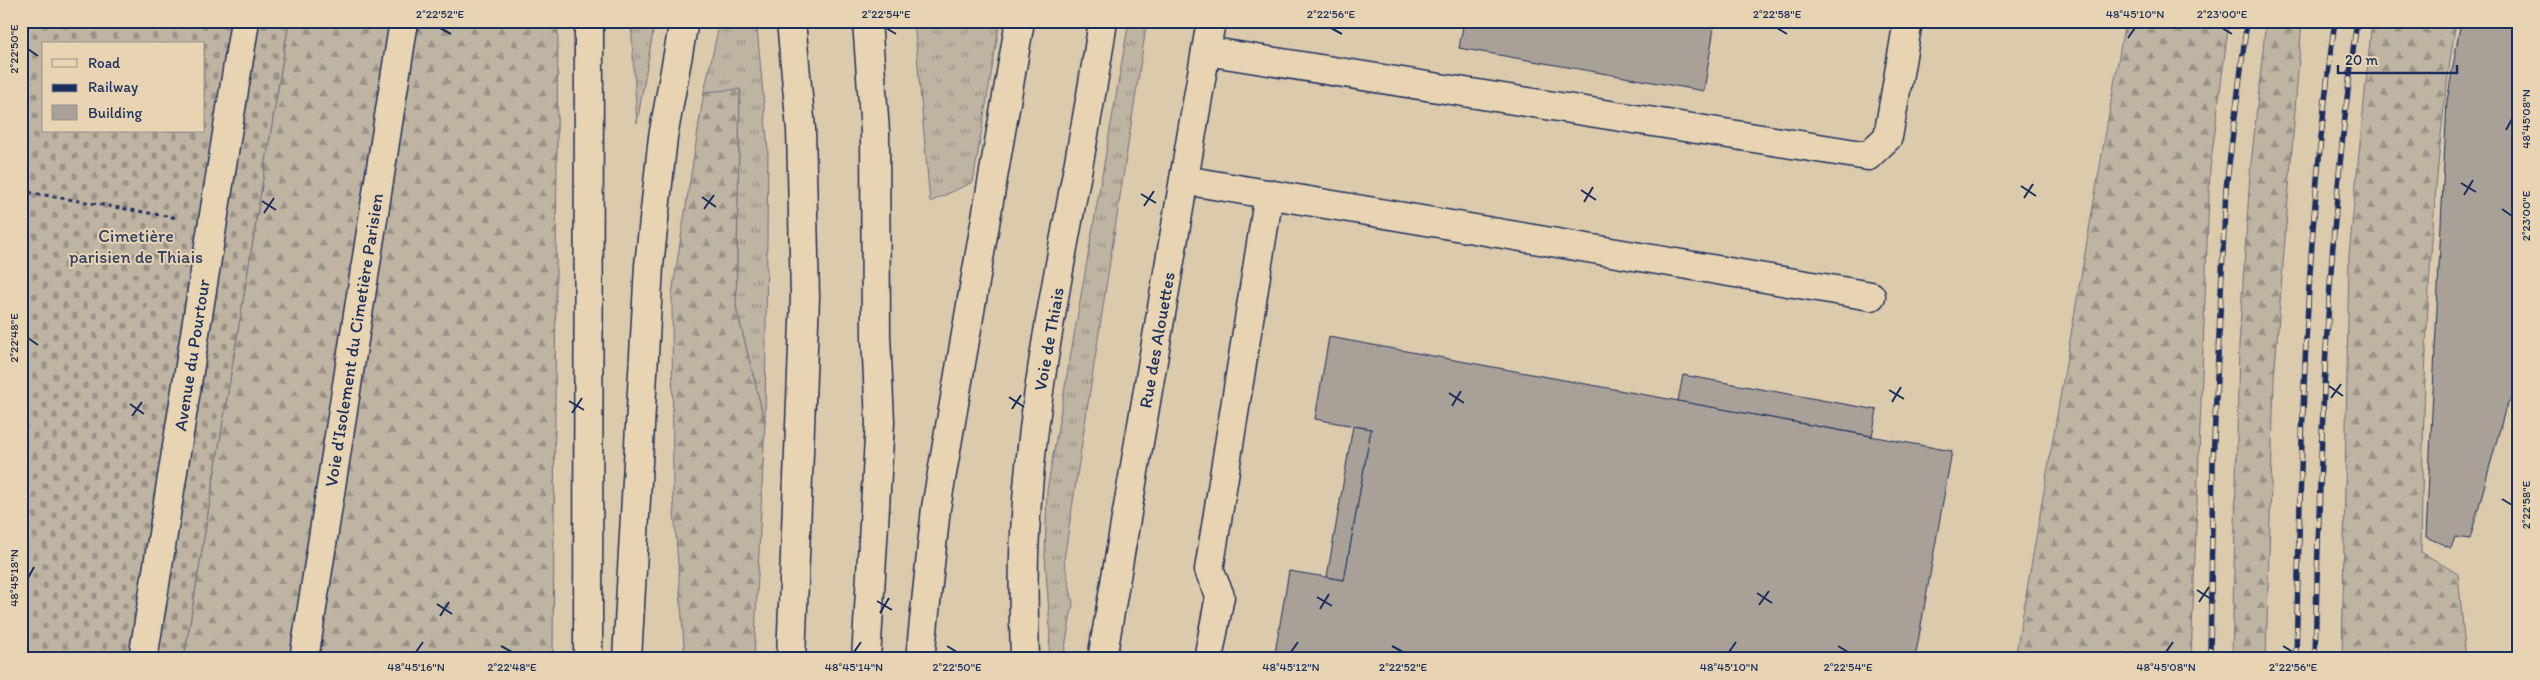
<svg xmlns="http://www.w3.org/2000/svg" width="2540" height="680" viewBox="0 0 2540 680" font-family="Itim,sans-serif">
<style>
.grass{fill:url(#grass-tufts);stroke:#6d7180}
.forest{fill:url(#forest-firs);stroke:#6d7180}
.cemetery{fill:url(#cemetery-stones);stroke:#6d7180;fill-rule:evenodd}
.building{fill:#a9a198;stroke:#1b2f5e}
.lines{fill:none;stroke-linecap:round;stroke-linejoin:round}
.minor-casing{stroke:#1b2f5e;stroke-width:31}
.major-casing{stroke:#1b2f5e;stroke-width:31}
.highway-casing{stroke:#1b2f5e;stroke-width:31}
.path{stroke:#1b2f5e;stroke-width:3;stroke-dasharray:4 4;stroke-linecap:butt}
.minor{stroke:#e8d4b2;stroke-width:28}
.major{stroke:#e8d4b2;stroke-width:28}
.highway{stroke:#e8d4b2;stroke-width:28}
.rail-casing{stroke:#1b2f5e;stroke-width:5.5}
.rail{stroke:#e8d4b2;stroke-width:4;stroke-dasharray:11;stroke-linecap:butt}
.ticks{fill:none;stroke:#1b2f5e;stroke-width:2}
.labels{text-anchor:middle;stroke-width:4;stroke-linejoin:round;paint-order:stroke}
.park-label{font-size:18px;fill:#344368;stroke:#e8d4b2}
.street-label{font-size:18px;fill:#1b2f5e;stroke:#e8d4b2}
.neatline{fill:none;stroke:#1b2f5e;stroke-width:2}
.ticks-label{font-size:12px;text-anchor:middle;fill:#1b2f5e}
</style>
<defs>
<pattern id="grass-tufts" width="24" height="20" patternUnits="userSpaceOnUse" patternTransform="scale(1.25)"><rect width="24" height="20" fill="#bfb3a2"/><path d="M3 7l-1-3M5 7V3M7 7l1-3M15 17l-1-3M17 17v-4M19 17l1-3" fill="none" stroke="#9a9287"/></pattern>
<pattern id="forest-firs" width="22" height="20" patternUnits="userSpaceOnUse" patternTransform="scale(1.25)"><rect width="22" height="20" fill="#bfb3a2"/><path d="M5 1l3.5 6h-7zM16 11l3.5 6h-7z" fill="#9a9287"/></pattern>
<pattern id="cemetery-stones" width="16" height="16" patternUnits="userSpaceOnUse" patternTransform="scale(1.25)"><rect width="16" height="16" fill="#bfb3a2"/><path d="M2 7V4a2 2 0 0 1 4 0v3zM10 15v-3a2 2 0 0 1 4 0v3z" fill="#9a9287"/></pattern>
</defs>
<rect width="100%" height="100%" fill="#dccaad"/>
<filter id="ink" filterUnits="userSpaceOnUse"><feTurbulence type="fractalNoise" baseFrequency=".02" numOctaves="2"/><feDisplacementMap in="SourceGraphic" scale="10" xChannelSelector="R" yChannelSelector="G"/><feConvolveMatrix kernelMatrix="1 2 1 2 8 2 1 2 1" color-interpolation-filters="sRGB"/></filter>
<g filter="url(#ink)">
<g class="grass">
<polygon points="631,21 655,21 637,123"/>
<polygon points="720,21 756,21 757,27 768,150 765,423 736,307 740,90 704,92"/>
<polygon points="914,21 1000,21 973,182 930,202"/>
<polygon points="1129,21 1147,21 1064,560 1073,603 1063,659 1049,659 1050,628 1045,556 1047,490"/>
</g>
<g class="forest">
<polygon points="289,21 558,21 553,659 184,659"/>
<polygon points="2125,21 2229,21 2210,169 2191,659 2015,659"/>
<polygon points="2266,21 2302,21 2274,379 2266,659 2232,659 2239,345 2250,174"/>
<path d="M 2372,21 L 2456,21 C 2428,197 2424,375 2421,552 L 2458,574 L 2466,659 L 2342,659 L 2349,255 Z"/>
<polygon points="740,89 736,307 765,423 754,659 685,659 673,496 672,294 704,92"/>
</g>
<path class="cemetery" d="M 21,21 L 289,21 L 184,659 L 21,659 ZM 44,44 L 204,44 L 204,131 L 44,131 Z"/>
<g class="building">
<polygon points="1464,21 1715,21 1704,91 1459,48"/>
<polygon points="2461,21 2519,21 2519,382 2505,410 2470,539 2455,537 2451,548 2426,537 2447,101"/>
<polygon points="1329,337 1952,451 1915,659 1274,659 1289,571 1344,580 1371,429 1315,419"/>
<polygon points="1683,375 1877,410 1872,436 1678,401"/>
<polygon points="1353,426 1371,429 1344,580 1327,577"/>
</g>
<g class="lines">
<defs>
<g id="minor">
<polyline points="1206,51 1868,156 1888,137 1908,21"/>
<polyline points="1184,180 1871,296"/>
<polyline points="143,659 245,21"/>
<polyline points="304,659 404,21"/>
<path d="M 1025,659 C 1024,617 1022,576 1025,534 C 1033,361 1078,192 1103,21"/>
<polyline points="1208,659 1220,596 1209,570 1269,194"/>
</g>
<polyline id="major" points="1102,659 1211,21"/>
<g id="highway">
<polyline points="588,659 589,21"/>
<polyline points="627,659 649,266 663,137 684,21"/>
<polyline points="791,659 805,297 801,129 791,21"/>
<polyline points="866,659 880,422 876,336 875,132 867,21"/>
<polyline points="920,659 936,508 1020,21"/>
</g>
</defs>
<use href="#minor" class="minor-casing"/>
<use href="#major" class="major-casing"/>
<use href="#highway" class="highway-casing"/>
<polyline class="path" points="21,191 178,218"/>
<use href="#minor" class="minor"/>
<use href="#major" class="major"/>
<use href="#highway" class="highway"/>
<defs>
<g id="rail">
<polyline points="2210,659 2213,462 2226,188 2247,21"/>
<path d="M 2296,659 C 2301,446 2305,233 2335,21"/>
<path d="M 2315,659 C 2320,446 2327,232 2357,21"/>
</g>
</defs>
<use href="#rail" class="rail-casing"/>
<use href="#rail" class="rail"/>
</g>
</g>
<path class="ticks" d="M 440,28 L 451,34M 886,28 L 896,34M 1331,28 L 1342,34M 1777,28 L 1787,34M 2222,28 L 2232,34M 2128,38 L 2135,28M 28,49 L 38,56M 2506,130 L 2512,119M 2461,183 L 2476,192M 2021,186 L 2036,196M 1581,190 L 1596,200M 1141,194 L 1156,203M 2464,195 L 2473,180M 702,197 L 716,207M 2024,198 L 2033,184M 262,201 L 276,210M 1584,202 L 1593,187M 1144,206 L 1154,191M 704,209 L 714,195M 2502,209 L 2512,216M 264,213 L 274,198M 28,338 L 38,345M 2329,386 L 2343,396M 1889,390 L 1904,399M 1449,393 L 1464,403M 1009,397 L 1024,407M 2331,398 L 2341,384M 569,401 L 584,410M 1892,402 L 1901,387M 130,404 L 144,414M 1452,406 L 1461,391M 1012,409 L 1021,395M 572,413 L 582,398M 132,416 L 142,402M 2502,499 L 2512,505M 28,578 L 34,567M 2197,590 L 2211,599M 1757,593 L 1772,603M 1317,597 L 1332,606M 877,601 L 892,610M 2199,602 L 2209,587M 437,604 L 452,614M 1759,605 L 1769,591M 1320,609 L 1329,594M 880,613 L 889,598M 440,616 L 449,602M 501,646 L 512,652M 947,646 L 957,652M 1392,646 L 1403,652M 1838,646 L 1848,652M 2283,646 L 2293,652M 416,652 L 423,642M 854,652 L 861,642M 1291,652 L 1298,642M 1729,652 L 1736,642M 2166,652 L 2173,642"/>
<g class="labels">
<g class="park-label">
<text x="136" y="242">Cimetière<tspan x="136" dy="21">parisien de Thiais</tspan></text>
</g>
<g class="street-label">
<text transform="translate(1049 339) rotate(-80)" y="6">Voie de Thiais</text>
<text transform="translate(354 340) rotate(-81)" y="6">Voie d'Isolement du Cimetière Parisien</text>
<text transform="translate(1157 340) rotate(-80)" y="6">Rue des Alouettes</text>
<text transform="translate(192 355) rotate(-81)" y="6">Avenue du Pourtour</text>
</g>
</g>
<rect width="2540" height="680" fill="none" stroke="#e8d4b2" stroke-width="55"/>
<rect x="42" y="42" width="162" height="90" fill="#e8d4b2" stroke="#969290"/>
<rect x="52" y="59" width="25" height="8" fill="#e8d4b2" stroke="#969290"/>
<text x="88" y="68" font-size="15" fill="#1b2f5e">Road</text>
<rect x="52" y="84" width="25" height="8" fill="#1b2f5e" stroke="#969290"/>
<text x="88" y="92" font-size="15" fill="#1b2f5e">Railway</text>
<rect x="52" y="105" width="25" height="15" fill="#a9a198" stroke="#969290"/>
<text x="88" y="118" font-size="15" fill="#1b2f5e">Building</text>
<path d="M2338 65v8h119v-8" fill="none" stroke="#1b2f5e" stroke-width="2.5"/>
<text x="2345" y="65" font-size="15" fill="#1b2f5e" stroke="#e8d4b2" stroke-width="4" paint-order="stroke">20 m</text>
<rect x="28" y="28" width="2484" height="624" class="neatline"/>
<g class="ticks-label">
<text x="440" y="18">2°22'52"E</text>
<text x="886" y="18">2°22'54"E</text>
<text x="1331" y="18">2°22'56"E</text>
<text x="1777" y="18">2°22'58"E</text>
<text x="2135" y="18">48°45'10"N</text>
<text x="2222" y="18">2°23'00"E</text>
<text transform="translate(14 49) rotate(-90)" y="4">2°22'50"E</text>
<text transform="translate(2526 119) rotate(-90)" y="4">48°45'08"N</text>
<text transform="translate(2526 216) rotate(-90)" y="4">2°23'00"E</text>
<text transform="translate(14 338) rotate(-90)" y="4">2°22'48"E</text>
<text transform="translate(2526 505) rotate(-90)" y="4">2°22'58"E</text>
<text transform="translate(14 578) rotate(-90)" y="4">48°45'18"N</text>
<text x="416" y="671">48°45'16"N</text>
<text x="512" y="671">2°22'48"E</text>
<text x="854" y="671">48°45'14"N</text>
<text x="957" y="671">2°22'50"E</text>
<text x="1291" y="671">48°45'12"N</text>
<text x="1403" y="671">2°22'52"E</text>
<text x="1729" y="671">48°45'10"N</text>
<text x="1848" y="671">2°22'54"E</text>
<text x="2166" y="671">48°45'08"N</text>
<text x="2293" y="671">2°22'56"E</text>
</g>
</svg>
